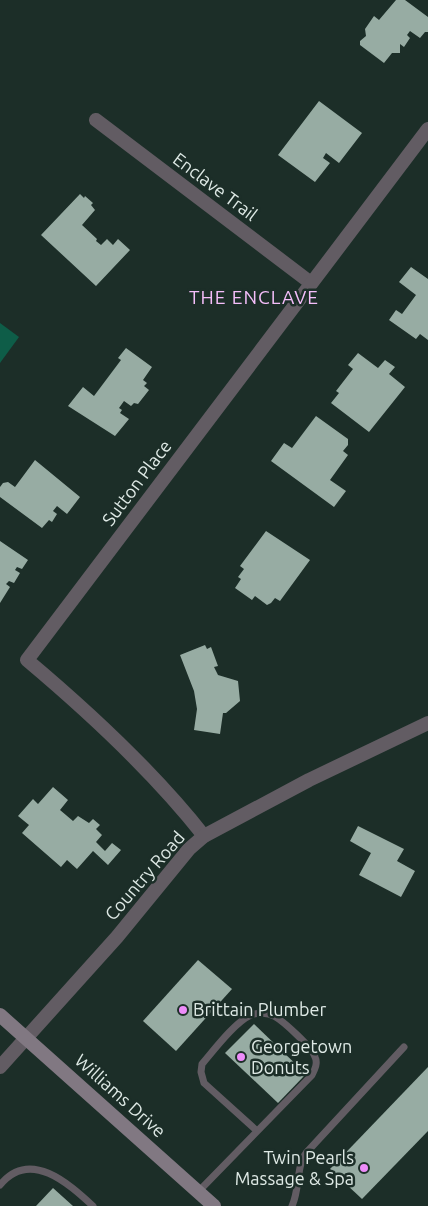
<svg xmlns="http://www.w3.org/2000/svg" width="428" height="1206" viewBox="0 0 428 1206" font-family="Ubuntu,sans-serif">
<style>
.green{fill:#0e5d48}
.building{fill:#97aca3}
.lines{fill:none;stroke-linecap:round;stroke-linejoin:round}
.service{stroke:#625c63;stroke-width:7}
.minor{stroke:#625c63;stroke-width:14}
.secondary{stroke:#817882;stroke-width:14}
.poi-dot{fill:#ed8cf9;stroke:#1c2e28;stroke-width:2}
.labels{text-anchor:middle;stroke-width:5;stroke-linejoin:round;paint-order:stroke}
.street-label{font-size:18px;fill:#dee9e5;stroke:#1c2e28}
.poi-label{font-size:18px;fill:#dee9e5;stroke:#1c2e28;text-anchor:start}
.neighbourhood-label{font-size:19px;letter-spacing:1px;fill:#f4befa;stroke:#1c2e28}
</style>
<rect width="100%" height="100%" fill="#1c2e28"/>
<polygon class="green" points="0,323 19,337 0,363"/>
<g class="building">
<polygon points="396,0 405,0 428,17 428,32 425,32 420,38 410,31 407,35 410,38 404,47 400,44 400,53 392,53 384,63 360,45 360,41 366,36 365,29 374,16 379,20"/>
<polygon points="319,101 362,133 339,163 326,153 323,158 330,163 315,182 278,155"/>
<polygon points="80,194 84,198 85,196 93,203 91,205 95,210 82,225 97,239 96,241 101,245 107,239 113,245 118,239 130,250 96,286 41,235"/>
<polygon points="411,267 428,279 428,340 420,334 416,339 389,320 396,310 402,314 416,295 399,282"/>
<polygon points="126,348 152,367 143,380 147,383 144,386 149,390 138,404 134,403 131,406 124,401 119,408 122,410 120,413 129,419 115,436 68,406 83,387 94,396 121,360 118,358"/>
<polygon points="358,353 378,368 385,360 395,367 389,374 405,387 369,432 331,403 339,393 336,391 353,369 348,365"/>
<polygon points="316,416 348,439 348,445 343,451 348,455 330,480 346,491 334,507 271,461 284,443 292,448"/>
<polygon points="35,460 80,497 67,514 57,506 53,511 57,514 52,522 49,520 42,528 0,497 0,487 3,483 8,482 15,487"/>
<polygon points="266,531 310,560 280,601 275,598 271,603 267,605 255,596 252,600 235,588 241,579 238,577 244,569 240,566"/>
<polygon points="0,541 28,560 22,569 17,567 15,570 20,573 14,583 9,581 6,584 10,587 0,603"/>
<polygon points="205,645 207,649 211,647 218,666 214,667 218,675 238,681 240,701 226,713 223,713 220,734 194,730 197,709 194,691 180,655"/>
<polygon points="53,787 68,800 60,810 73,821 78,816 89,823 93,819 100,825 96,829 102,835 96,842 105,851 112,843 121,850 108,865 93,851 77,869 67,860 61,867 22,833 29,825 18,816 33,799 38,804"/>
<polygon points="358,826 404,849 397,861 415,871 401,897 359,875 371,853 350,841"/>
<polygon points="198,960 232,989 176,1051 143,1021"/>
<polygon points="254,1024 306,1074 278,1103 225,1053"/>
<polygon points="428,1067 428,1131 362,1199 330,1169"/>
<polygon points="53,1188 73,1206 36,1206"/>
</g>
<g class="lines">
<g class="service">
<path d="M 0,1185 C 30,1148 69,1184 93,1206"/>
<path d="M 198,1192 L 312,1075 C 315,1069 318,1063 315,1057 C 312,1047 283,1021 274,1016 C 268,1013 258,1012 251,1015 C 235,1022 214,1050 202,1064 L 201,1072 L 204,1083 L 257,1131"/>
<path d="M 292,1206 C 300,1189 296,1167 306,1153 L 404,1047"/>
</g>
<g class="minor">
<polyline points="96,120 311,283"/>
<path d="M 204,836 C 153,771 90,713 27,660 L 428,129"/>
<polyline points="0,1067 117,937 189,849 204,836 309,780 428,723"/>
</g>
<polyline class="secondary" points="0,1015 214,1206"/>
</g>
<g class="poi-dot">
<circle cx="183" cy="1010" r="5"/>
<circle cx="241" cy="1057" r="5"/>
<circle cx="364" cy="1168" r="5"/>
</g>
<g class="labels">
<g class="street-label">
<text transform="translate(215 187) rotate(37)" y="6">Enclave Trail</text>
<text transform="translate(137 483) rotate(-53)" y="6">Sutton Place</text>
<text transform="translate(145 876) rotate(-49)" y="6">Country Road</text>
<text transform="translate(120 1096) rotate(42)" y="6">Williams Drive</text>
</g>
<g class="poi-label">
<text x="193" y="1016">Brittain Plumber</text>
<text x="251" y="1053">Georgetown<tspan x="251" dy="21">Donuts</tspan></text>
<text x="354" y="1164" text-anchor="end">Twin Pearls<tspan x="354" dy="21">Massage &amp; Spa</tspan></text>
</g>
<g class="neighbourhood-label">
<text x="254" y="304">THE ENCLAVE</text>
</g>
</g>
</svg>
